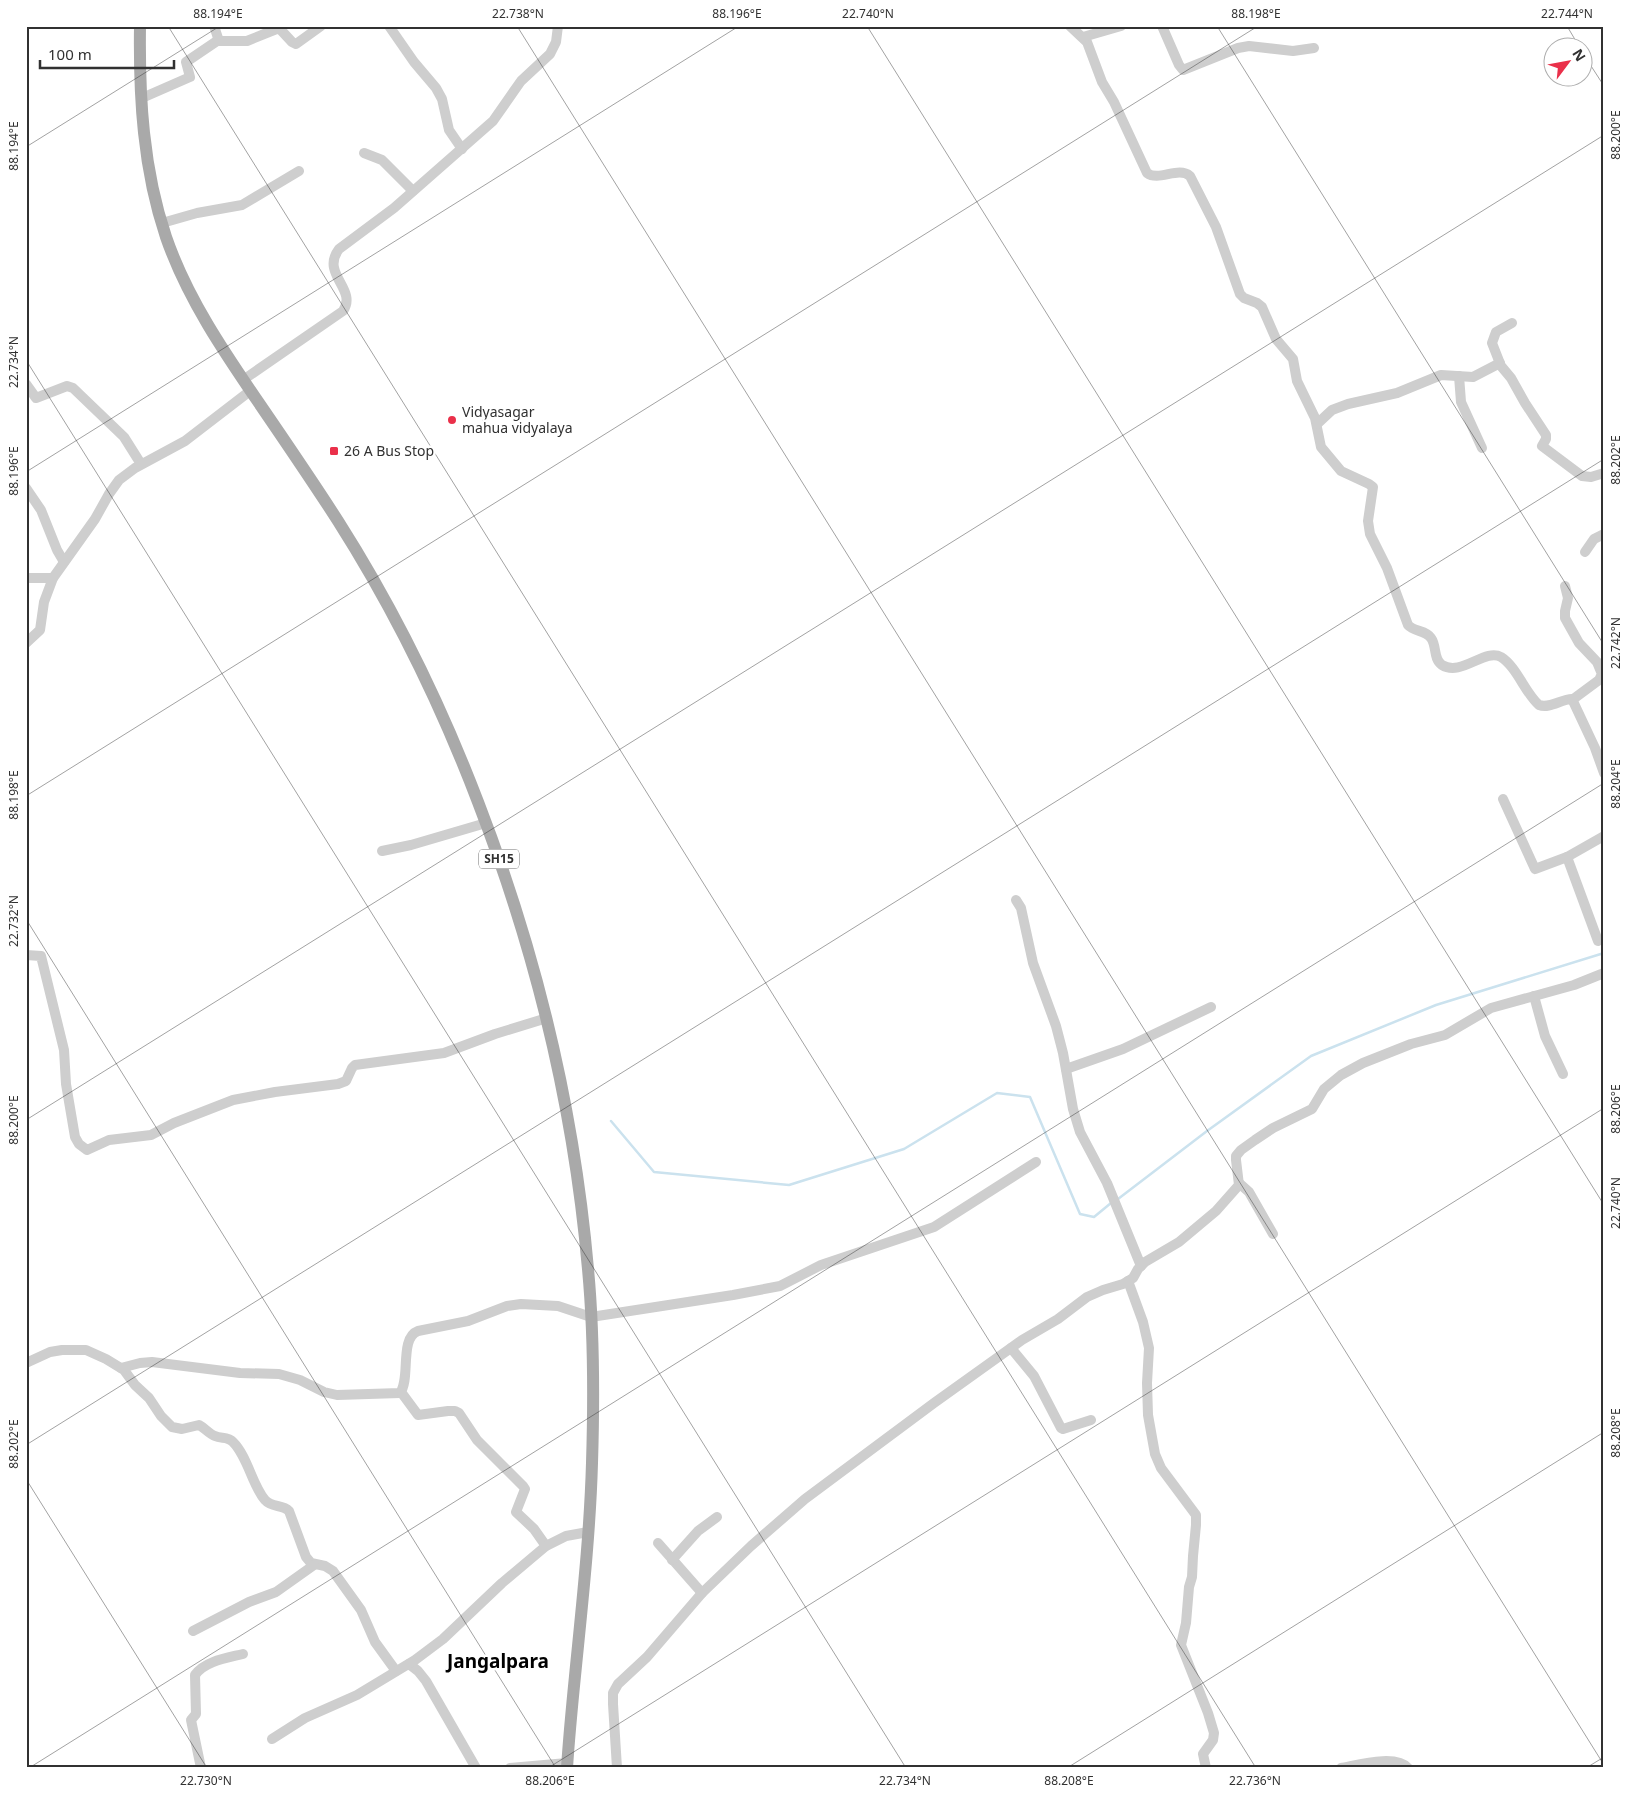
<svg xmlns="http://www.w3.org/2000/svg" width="1630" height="1794" viewBox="0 0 1630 1794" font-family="'Noto Sans',sans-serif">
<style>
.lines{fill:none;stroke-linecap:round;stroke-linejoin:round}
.stream{stroke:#cbe2ee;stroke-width:2.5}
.minor{stroke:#cecece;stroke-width:10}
.major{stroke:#a9a9a9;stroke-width:12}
.ticks{fill:none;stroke:#313131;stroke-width:1;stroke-opacity:0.45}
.poi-dot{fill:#ea304a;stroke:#fff;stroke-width:2}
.labels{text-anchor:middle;stroke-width:5;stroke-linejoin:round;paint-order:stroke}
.shield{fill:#fff;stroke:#6f6f6f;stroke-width:1}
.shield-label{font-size:12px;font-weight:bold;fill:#313131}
.poi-label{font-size:14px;fill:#313131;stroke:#fff;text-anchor:start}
.district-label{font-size:19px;font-weight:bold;fill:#000;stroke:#fff}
.neatline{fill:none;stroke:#313131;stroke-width:2}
.ticks-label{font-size:12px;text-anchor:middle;fill:#313131}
</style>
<rect width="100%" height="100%" fill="#fff"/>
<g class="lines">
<g class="stream">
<polyline points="611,1121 654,1172 789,1185 904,1149 997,1093 1030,1097 1080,1214 1094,1217 1111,1203"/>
<polyline points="1118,1199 1207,1131 1311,1056 1436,1005 1604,953"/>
</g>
<g class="minor">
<polyline points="214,26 219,41"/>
<polyline points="389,26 414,62 436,88 442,99 449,130 462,149"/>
<path d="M 1070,26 L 1087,42 L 1102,82 L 1114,102 L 1147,173 C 1159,182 1178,166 1190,176 L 1216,227 L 1240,294 L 1244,298 L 1257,303 L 1262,307 L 1276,339 L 1293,359 L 1297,381 L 1315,418 L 1321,447 L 1341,471 L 1369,484 L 1373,487 L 1368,521 L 1370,534 L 1387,568 L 1408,625 C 1414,632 1426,630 1431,638 C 1437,646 1433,659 1442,665 C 1461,677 1485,648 1501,657 C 1517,667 1525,693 1539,705 C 1550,709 1561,699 1572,699 L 1595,748 L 1604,773"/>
<polyline points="1162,26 1179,65 1183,70 1238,48 1249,46 1293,51 1314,48"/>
<polyline points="1083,37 1121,26"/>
<polyline points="142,98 190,77 186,62 217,41 247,41 279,28 292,42 296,44 321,26"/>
<polyline points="364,153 382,160 413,191"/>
<polyline points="162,223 197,213 242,205 299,171"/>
<polyline points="1512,323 1496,332 1492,343 1501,366 1511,378 1525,403 1546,435 1546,439 1542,446 1582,476 1591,477 1604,473"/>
<polyline points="1459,376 1461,402 1482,448"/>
<path d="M 243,380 L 343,311 C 358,289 320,274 339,249 L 394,208 L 493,121 L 521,81 L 550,54 L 556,42 L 558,26"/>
<polyline points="26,384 36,398 67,386 73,388 124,437 141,464"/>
<polyline points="1317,424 1332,410 1348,404 1397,393 1441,375 1473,377 1500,363"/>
<polyline points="26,488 41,510 57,550 64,562"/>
<polyline points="1585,552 1594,539 1604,534"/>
<polyline points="26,578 53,578"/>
<polyline points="1565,586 1568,598 1565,611 1565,618 1579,643 1597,662 1602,674 1599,680 1572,700"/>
<polyline points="26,643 40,630 44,602 53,578 95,519 109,494 119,480 135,468 185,441 250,391"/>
<polyline points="1503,799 1535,869 1567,857 1604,836"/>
<polyline points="382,851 411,845 486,823"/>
<polyline points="1567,857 1598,941"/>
<polyline points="1016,900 1021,908 1033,963 1056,1026 1063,1053 1073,1109 1080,1132 1107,1183 1141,1266"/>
<polyline points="26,955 41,956 64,1050 66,1084 75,1137 79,1144 87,1150 109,1140 151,1135 174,1123 233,1100 275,1092 338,1084 346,1081 352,1068 355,1065 444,1053 495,1034 547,1018"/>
<polyline points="1534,996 1545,1036 1563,1074"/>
<polyline points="1066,1069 1123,1049 1211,1007"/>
<polyline points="1239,1183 1249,1192 1273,1234"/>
<polyline points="1128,1281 1143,1322 1149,1348 1147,1383 1148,1415 1155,1454 1161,1468 1196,1515 1196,1525 1193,1556 1192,1577 1189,1587 1186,1623 1181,1645 1208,1713 1214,1733 1213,1740 1203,1754 1206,1768"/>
<polyline points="1011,1348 1034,1376 1061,1428 1063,1429 1091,1420"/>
<path d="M 26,1363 L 50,1352 L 62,1350 L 86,1350 L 106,1359 L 124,1370 L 135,1385 L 149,1398 L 161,1416 L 172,1427 L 182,1429 L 199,1425 C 205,1428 209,1434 215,1436 C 221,1439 228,1436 233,1442 C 248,1457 252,1485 265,1500 C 272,1508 282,1504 289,1511 L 306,1557 L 311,1563 L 325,1566 L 333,1571 L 361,1610 L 375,1642 L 396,1671"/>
<path d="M 121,1368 L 140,1363 L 152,1362 L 240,1373 L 279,1374 L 300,1380 L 324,1392 L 337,1395 L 400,1393 C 411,1379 399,1338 418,1331 L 468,1321 L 507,1306 L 521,1304 L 558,1306 L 591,1317 L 733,1295 L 780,1286 L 821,1265 L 934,1227 L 1036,1162"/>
<polyline points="401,1392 418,1415 448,1411 455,1411 459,1413 477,1440 523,1486 525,1489 516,1512 534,1529 546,1546"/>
<polyline points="658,1543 702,1593"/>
<polyline points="672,1560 698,1531 717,1517"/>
<polyline points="193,1631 249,1602 276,1592 314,1565"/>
<polyline points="409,1664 418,1671 426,1681 476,1768"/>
<polyline points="272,1739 305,1718 357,1695 415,1660 443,1639 502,1583 546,1546 566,1536 588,1532"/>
<path d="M 201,1768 L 191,1720 L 196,1714 L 195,1675 C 205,1661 227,1658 243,1654"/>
<polyline points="510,1768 567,1763"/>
<polyline points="617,1768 613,1704 613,1693 618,1684 647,1657 702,1593 751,1546 805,1499 934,1403 1022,1340 1058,1319 1087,1297 1103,1290 1123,1284 1133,1278 1138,1269 1145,1262 1179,1242 1216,1211 1239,1185 1236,1160 1236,1156 1241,1150 1255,1140 1273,1128 1312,1109 1324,1089 1341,1075 1363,1063 1411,1044 1445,1035 1491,1008 1574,985 1604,973"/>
<path d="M 1341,1768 C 1358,1765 1396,1754 1408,1768"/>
</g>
<path class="major" d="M 140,26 C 139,97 143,169 166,237 C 187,298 224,352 261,406 C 287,444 313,482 338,521 C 394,609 441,705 478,802 C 536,952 574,1109 588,1269 C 594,1333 594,1399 592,1463 C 590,1534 582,1605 575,1676 C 572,1706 569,1737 567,1768"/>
</g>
<path class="ticks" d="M 168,26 L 1256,1768M 517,26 L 1604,1765M 867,26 L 1604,1205M 1217,26 L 1604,645M 1567,26 L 1580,48M 1582,52 L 1604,86M 26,147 L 220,26M 26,360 L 906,1768M 26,472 L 739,26M 26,796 L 1258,26M 26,919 L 556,1768M 26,1120 L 1604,135M 26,1445 L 1604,459M 26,1479 L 207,1768M 29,1768 L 1604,783M 548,1768 L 1604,1108M 1067,1768 L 1604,1432M 1586,1768 L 1604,1757"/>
<g class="poi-dot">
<circle cx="452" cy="420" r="5"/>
<rect x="329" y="446" width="10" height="10" rx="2.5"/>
</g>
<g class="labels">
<rect class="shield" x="479" y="849.5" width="40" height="19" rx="4"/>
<g class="shield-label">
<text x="499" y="863">SH15</text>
</g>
<g class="poi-label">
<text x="462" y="417">Vidyasagar<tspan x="462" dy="16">mahua vidyalaya</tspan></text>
<text x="344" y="456">26 A Bus Stop</text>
</g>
<g class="district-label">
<text x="498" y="1668">Jangalpara</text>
</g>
</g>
<rect width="1630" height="1794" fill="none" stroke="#ffffff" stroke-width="55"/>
<g transform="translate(1568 62) rotate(58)"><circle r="24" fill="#ffffff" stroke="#adadad"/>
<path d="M0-4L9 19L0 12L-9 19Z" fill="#ea304a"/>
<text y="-8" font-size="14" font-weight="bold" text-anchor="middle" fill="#313131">N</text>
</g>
<path d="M40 60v8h134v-8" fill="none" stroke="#313131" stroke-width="2.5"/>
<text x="48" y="60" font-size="15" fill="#313131" stroke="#ffffff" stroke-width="4" paint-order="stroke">100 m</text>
<rect x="28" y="28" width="1574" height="1738" class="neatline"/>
<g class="ticks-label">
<text x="218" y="18">88.194°E</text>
<text x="518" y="18">22.738°N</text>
<text x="737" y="18">88.196°E</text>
<text x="868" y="18">22.740°N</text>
<text x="1256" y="18">88.198°E</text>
<text x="1567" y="18">22.744°N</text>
<text transform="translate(1616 135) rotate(-90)" y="4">88.200°E</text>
<text transform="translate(14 146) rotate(-90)" y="4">88.194°E</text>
<text transform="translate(14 362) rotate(-90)" y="4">22.734°N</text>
<text transform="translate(1616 460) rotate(-90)" y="4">88.202°E</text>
<text transform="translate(14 471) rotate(-90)" y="4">88.196°E</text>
<text transform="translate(1616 643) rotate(-90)" y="4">22.742°N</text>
<text transform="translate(1616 784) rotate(-90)" y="4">88.204°E</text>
<text transform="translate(14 795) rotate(-90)" y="4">88.198°E</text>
<text transform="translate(14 921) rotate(-90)" y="4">22.732°N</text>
<text transform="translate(1616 1109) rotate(-90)" y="4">88.206°E</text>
<text transform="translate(14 1120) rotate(-90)" y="4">88.200°E</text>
<text transform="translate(1616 1203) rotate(-90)" y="4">22.740°N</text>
<text transform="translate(1616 1433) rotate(-90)" y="4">88.208°E</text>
<text transform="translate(14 1444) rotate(-90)" y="4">88.202°E</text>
<text x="206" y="1785">22.730°N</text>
<text x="550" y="1785">88.206°E</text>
<text x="905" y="1785">22.734°N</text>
<text x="1069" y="1785">88.208°E</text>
<text x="1255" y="1785">22.736°N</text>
</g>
</svg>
